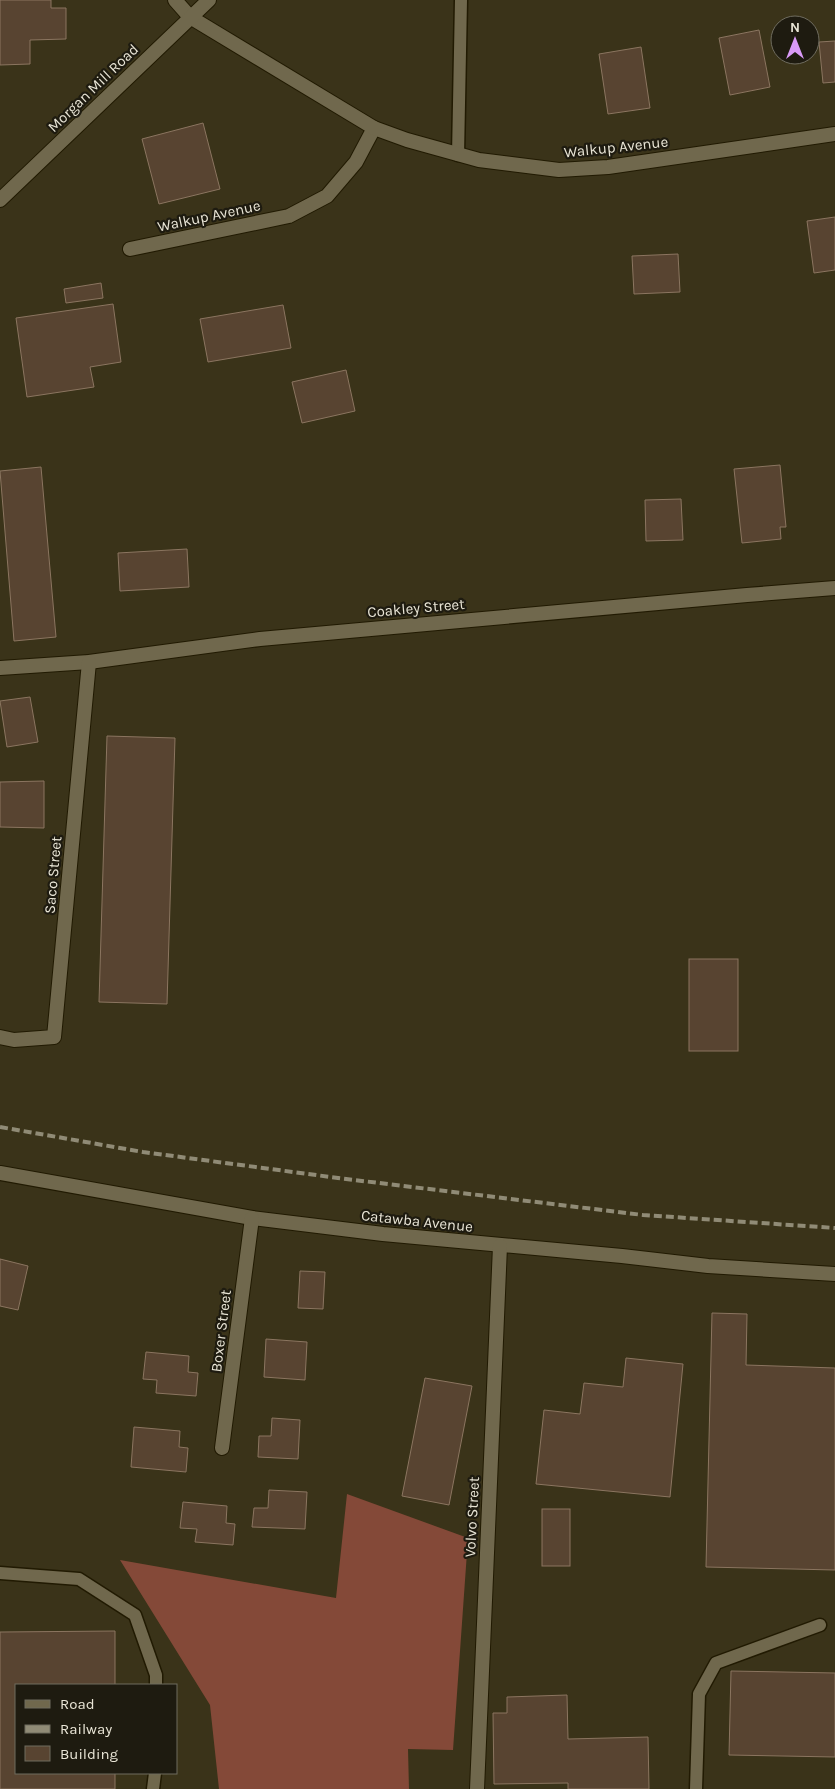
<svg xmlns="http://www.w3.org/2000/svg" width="835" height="1789" viewBox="0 0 835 1789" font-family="Karla,sans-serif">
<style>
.forest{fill:#844938}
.building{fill:#584431;stroke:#8b7560}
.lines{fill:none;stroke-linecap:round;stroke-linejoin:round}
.service-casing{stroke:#211a02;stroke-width:15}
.minor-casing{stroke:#211a02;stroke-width:16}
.tertiary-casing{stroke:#211a02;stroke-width:16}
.secondary-casing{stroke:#211a02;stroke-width:16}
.service{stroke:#70684d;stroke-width:12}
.minor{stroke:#70684d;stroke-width:14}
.tertiary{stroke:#70684d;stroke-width:14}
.secondary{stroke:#70684d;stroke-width:14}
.rail{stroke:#908b76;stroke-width:4;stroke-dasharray:8 4;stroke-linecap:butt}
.labels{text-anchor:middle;stroke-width:4.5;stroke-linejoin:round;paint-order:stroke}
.street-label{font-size:15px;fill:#e9e5d6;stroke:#1e1b10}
</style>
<rect width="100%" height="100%" fill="#3a3319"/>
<polygon class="forest" points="347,1494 468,1538 453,1750 408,1749 409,1789 219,1789 210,1705 120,1560 336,1598"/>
<g class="building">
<polygon points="0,0 51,0 51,8 66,8 66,39 30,40 30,64 0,65"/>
<polygon points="759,30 770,87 730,95 719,38"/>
<polygon points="835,41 835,82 823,83 819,42"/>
<polygon points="641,47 650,108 608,114 599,54"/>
<polygon points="203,123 220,189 159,204 142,139"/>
<polygon points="835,217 835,270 814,273 807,221"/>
<polygon points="678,254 680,292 634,294 632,256"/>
<polygon points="101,283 103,298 66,303 64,289"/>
<polygon points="113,304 121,362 90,367 94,387 27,397 16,318"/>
<polygon points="283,305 291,348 208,362 200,319"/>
<polygon points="346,370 355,411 302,423 292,382"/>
<polygon points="780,465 786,527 780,527 781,539 742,543 734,469"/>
<polygon points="41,467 56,637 14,641 0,471"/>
<polygon points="681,499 683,540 646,541 645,500"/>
<polygon points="187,549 189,587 120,591 118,553"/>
<polygon points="30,697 38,742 7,747 0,701"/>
<polygon points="107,736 175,738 167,1004 99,1002"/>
<polygon points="44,781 44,828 0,827 0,782"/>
<rect x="689" y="959" width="49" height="92"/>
<polygon points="0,1259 28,1266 18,1310 0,1306"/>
<polygon points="300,1271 325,1272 323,1309 298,1308"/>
<polygon points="712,1313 747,1314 746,1365 835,1368 835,1570 706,1567"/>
<polygon points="266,1339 307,1342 305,1380 264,1377"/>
<polygon points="146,1352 189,1356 188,1372 198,1373 196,1396 156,1393 157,1380 143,1379"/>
<polygon points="626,1358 683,1364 670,1497 536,1484 544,1410 580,1414 584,1383 623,1387"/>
<polygon points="425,1378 472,1386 449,1505 402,1496"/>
<polygon points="272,1418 300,1420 298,1459 258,1457 259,1436 271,1436"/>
<polygon points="134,1427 180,1431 179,1447 188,1448 186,1472 131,1467"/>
<polygon points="269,1490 307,1492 305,1529 252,1527 254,1508 268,1508"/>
<polygon points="183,1502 227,1506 226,1523 235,1524 233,1545 195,1542 197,1529 180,1528"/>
<rect x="542" y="1509" width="28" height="57"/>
<polygon points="115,1631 115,1685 16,1685 16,1773 115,1773 115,1789 0,1789 0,1632"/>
<polygon points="731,1671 835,1673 835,1757 729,1755"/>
<polygon points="567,1695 568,1739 648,1737 649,1789 568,1789 568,1783 494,1784 493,1713 507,1713 507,1697"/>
</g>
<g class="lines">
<defs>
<g id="service">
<polyline points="458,155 461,0"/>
<polyline points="0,1573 79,1579 135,1615 156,1675 156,1685"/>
<polyline points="153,1789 155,1773"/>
<polyline points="696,1789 699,1694 716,1663 820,1625"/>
</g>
<g id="minor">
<polyline points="130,249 289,216 327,196 356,162 374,128"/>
<polyline points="0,668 89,662 260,639 747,595 835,588"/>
<polyline points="0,1037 14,1040 54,1037 89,662"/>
<polyline points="0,1173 252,1218 383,1234 622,1256 708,1266 835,1274"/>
<polyline points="222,1448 252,1218"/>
<polyline points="477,1789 500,1246"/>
</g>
<polyline id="tertiary" points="175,0 190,17 374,128 407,140 479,160 559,170 608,167 835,134"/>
<polyline id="secondary" points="0,200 209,0"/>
</defs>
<use href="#service" class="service-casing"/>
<use href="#minor" class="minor-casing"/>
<use href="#tertiary" class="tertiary-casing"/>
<use href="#secondary" class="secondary-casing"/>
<use href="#service" class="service"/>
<use href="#minor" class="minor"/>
<use href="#tertiary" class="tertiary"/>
<use href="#secondary" class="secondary"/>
<polyline class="rail" points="0,1127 143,1152 338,1178 643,1215 835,1228"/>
</g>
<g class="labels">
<g class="street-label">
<text transform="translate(93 88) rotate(-44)" y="5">Morgan Mill Road</text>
<text transform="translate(616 147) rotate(-6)" y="5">Walkup Avenue</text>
<text transform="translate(209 216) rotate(-12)" y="5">Walkup Avenue</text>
<text transform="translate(416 608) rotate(-5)" y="5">Coakley Street</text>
<text transform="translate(53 875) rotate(-85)" y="5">Saco Street</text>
<text transform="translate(417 1221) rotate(6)" y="5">Catawba Avenue</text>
<text transform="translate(221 1331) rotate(-83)" y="5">Boxer Street</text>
<text transform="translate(472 1517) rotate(-87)" y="5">Volvo Street</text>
</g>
</g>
<rect x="15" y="1684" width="162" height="90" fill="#1e1b10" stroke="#6f6c5f"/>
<rect x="25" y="1700" width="25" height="8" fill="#70684d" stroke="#6f6c5f"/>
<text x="60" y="1709" font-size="15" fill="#e9e5d6">Road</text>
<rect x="25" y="1725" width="25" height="8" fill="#908b76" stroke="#6f6c5f"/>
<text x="60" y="1734" font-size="15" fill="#e9e5d6">Railway</text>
<rect x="25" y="1746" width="25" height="15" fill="#584431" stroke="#6f6c5f"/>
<text x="60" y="1759" font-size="15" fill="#e9e5d6">Building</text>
<g transform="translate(795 40)"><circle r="24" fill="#1e1b10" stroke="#6f6c5f"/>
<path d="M0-4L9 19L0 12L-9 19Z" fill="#d99af7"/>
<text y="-8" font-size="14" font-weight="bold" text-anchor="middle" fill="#e9e5d6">N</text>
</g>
</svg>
